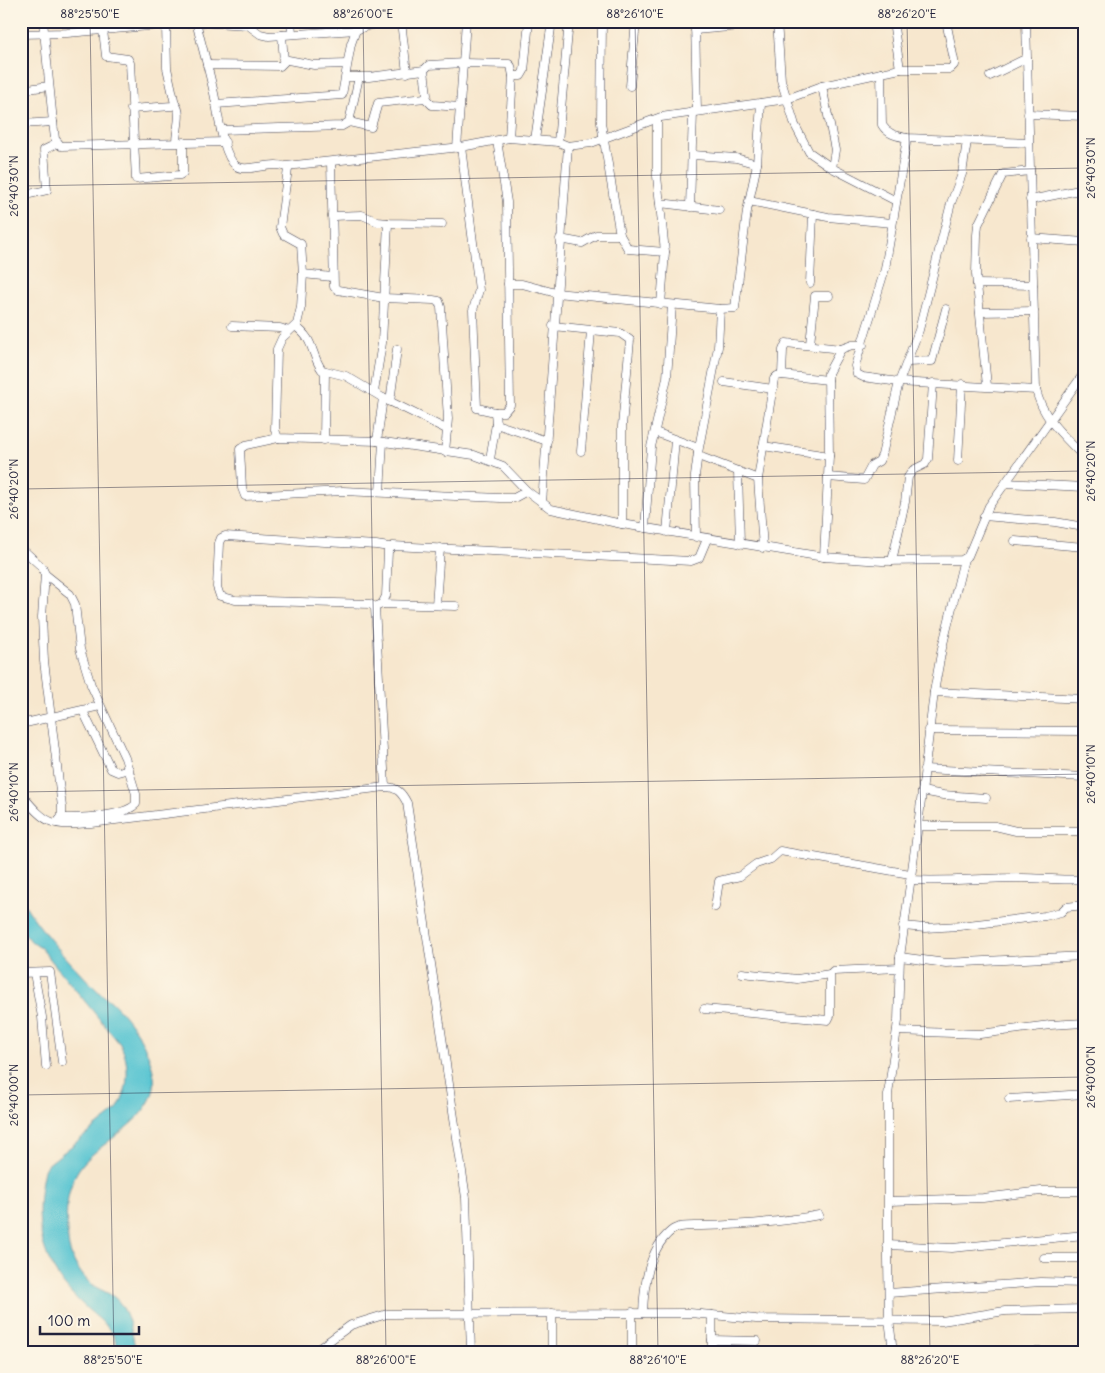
<svg xmlns="http://www.w3.org/2000/svg" width="1105" height="1373" viewBox="0 0 1105 1373" font-family="Delius,sans-serif">
<style>
.water{fill:#59c5d2;stroke:#3e7486}
.lines{fill:none;stroke-linecap:round;stroke-linejoin:round}
.minor-casing{stroke:#424051;stroke-width:9}
.minor{stroke:#fff;stroke-width:8}
.ticks{fill:none;stroke:#22223b;stroke-width:1;stroke-opacity:0.45}
.neatline{fill:none;stroke:#22223b;stroke-width:2}
.ticks-label{font-size:12px;text-anchor:middle;fill:#22223b}
</style>
<rect width="100%" height="100%" fill="#fcf5e5"/>
<filter id="ink" filterUnits="userSpaceOnUse"><feTurbulence type="fractalNoise" baseFrequency=".02" numOctaves="2"/><feDisplacementMap in="SourceGraphic" scale="10" xChannelSelector="R" yChannelSelector="G"/><feConvolveMatrix kernelMatrix="1 2 1 2 8 2 1 2 1" color-interpolation-filters="sRGB"/></filter>
<filter id="wash" filterUnits="userSpaceOnUse"><feTurbulence type="fractalNoise" baseFrequency=".0096" numOctaves="4" result="noise"/><feDisplacementMap in="SourceGraphic" scale="20" xChannelSelector="R" yChannelSelector="G"/><feGaussianBlur stdDeviation="1.12" result="paint"/><feColorMatrix in="noise" values="0 0 0 0 0 0 0 0 0 0 0 0 0 0 0 0 0 1.4 0 .05"/><feComposite in="paint" operator="in"/></filter>
<g filter="url(#wash)">
<rect width="100%" height="100%" fill="#f7e7ce"/>
<path class="water" d="M 21,898 C 37,928 74,967 98,991 C 104,997 111,1000 116,1006 C 133,1024 148,1047 153,1071 C 164,1115 105,1137 82,1165 C 65,1186 65,1216 68,1241 C 69,1257 81,1277 94,1286 C 102,1291 113,1294 119,1302 C 130,1315 132,1335 136,1352 L 119,1352 C 113,1326 101,1322 83,1305 C 41,1266 32,1225 44,1170 L 46,1166 L 116,1111 C 129,1091 131,1064 120,1044 L 41,948 C 17,934 21,923 21,898 Z"/>
</g>
<g filter="url(#ink)">
<g class="lines">
<defs>
<g id="minor">
<polyline points="43,21 53,122"/>
<path d="M 196,21 C 201,44 208,66 213,89 C 218,107 221,154 236,166 C 247,174 277,158 288,169 L 280,227 L 283,234 L 301,244 L 303,274 L 301,307 L 297,324 L 282,338 L 277,349 L 275,430 L 278,438 L 377,441 L 474,455 L 503,466 L 527,491 L 551,509 L 622,524 L 824,557 L 882,561 L 962,560 L 968,556 L 989,506 L 1084,373"/>
<polyline points="291,21 292,33"/>
<polyline points="401,21 407,73"/>
<polyline points="602,21 601,123 620,235 628,249 665,252"/>
<polyline points="695,21 697,111"/>
<polyline points="777,21 781,80 795,125 809,152 832,168 896,201"/>
<polyline points="893,21 900,69"/>
<path d="M 1026,21 L 1036,390 C 1043,419 1064,436 1084,457"/>
<polyline points="103,30 106,56 128,59 130,63 136,179 180,175 183,173 183,142"/>
<polyline points="695,30 777,23"/>
<polyline points="21,34 67,33 196,22 248,25 260,34 269,36 356,30"/>
<polyline points="283,59 314,65 347,64"/>
<polyline points="207,65 280,66 284,62 282,35"/>
<path d="M 881,73 L 882,125 C 888,135 898,136 907,138 L 1029,143"/>
<polyline points="513,76 521,76 524,71 529,21"/>
<polyline points="990,76 1027,58"/>
<polyline points="346,77 369,77 424,70"/>
<polyline points="630,86 636,21"/>
<polyline points="822,86 835,150 832,168"/>
<polyline points="21,90 49,86"/>
<polyline points="425,98 432,105 460,107"/>
<path d="M 175,104 C 183,112 176,130 176,142"/>
<polyline points="216,104 342,95 351,44 356,30 370,25 400,21"/>
<polyline points="131,109 172,106 175,104 167,68 166,25"/>
<polyline points="1028,114 1084,116"/>
<polyline points="657,119 657,176 665,252 661,304"/>
<polyline points="349,122 371,127 378,103 425,98 427,95 424,70 429,65 464,63 509,64 511,66 513,76 509,138"/>
<polyline points="21,124 53,122 55,139 61,146 225,142"/>
<polyline points="221,130 342,126 349,122 359,77"/>
<polyline points="907,138 885,269 855,366 857,374 863,377 899,382 1036,390"/>
<polyline points="535,140 552,21"/>
<polyline points="558,142 569,21"/>
<polyline points="461,147 479,290 473,310 477,408 495,412"/>
<polyline points="457,148 466,21"/>
<polyline points="693,155 736,158 757,164"/>
<polyline points="331,162 334,287 338,290 384,298 433,300 439,301 441,307 448,419 445,452"/>
<polyline points="286,166 461,147 509,138 558,142 568,146 591,143 661,117 787,99 822,86 900,69 950,69 954,65 954,60 946,21"/>
<polyline points="21,196 47,190 44,150 58,143"/>
<polyline points="1030,200 1084,189"/>
<polyline points="749,201 828,217 892,223"/>
<polyline points="660,203 719,210"/>
<polyline points="690,207 693,112"/>
<polyline points="332,216 362,215 378,222 388,223 442,224"/>
<polyline points="1031,238 1084,242"/>
<polyline points="560,239 582,243 596,235 620,235"/>
<polyline points="303,274 332,277"/>
<polyline points="810,283 813,214"/>
<polyline points="508,284 522,284 556,293 720,309 735,308 747,211 757,164 761,103"/>
<polyline points="977,284 1033,285"/>
<polyline points="720,309 718,347 698,453 701,457 758,479"/>
<polyline points="980,312 1034,311"/>
<polyline points="232,326 280,328 289,331"/>
<path d="M 295,326 C 315,340 310,353 322,370 L 346,376 L 383,398 L 448,430"/>
<polyline points="553,326 620,333 630,340 622,426 622,524"/>
<polyline points="810,344 815,296 829,296"/>
<polyline points="907,362 932,361 946,309"/>
<polyline points="782,375 783,350 786,343 841,349"/>
<polyline points="724,382 773,389"/>
<polyline points="987,386 976,274 977,235 978,225 1003,174 1030,171"/>
<polyline points="374,392 382,343 388,223"/>
<polyline points="390,402 397,349"/>
<polyline points="496,424 547,441"/>
<polyline points="655,432 698,448"/>
<polyline points="278,438 246,445 240,449 242,488 245,496 343,491 500,498 514,498 527,491"/>
<polyline points="324,440 325,371"/>
<polyline points="377,441 383,398"/>
<polyline points="763,446 829,456"/>
<polyline points="581,451 591,331"/>
<polyline points="490,459 496,424 495,412 504,412 510,405 507,202 497,141"/>
<polyline points="958,461 962,384"/>
<polyline points="738,471 740,544"/>
<polyline points="828,477 864,480 872,465 879,461 882,455 899,382 919,330 951,203 962,174 967,141"/>
<polyline points="1006,483 1084,487"/>
<polyline points="380,492 383,442"/>
<polyline points="542,503 568,146"/>
<polyline points="984,516 1055,522 1084,527"/>
<polyline points="645,528 651,447 667,378 672,305"/>
<polyline points="667,532 675,440"/>
<polyline points="696,537 695,476 698,453"/>
<polyline points="1015,541 1084,547"/>
<polyline points="21,548 42,567 45,574 42,617 44,661 62,807 62,817 59,820"/>
<polyline points="763,548 758,479 774,379 777,376 782,375 828,380"/>
<polyline points="824,557 829,456 828,373 841,349 852,345 863,345"/>
<polyline points="892,561 905,502 908,477 913,470 925,464 928,459 933,383"/>
<path d="M 45,574 L 70,594 L 75,604 L 80,649 L 91,685 L 125,758 L 136,794 L 136,804 C 124,817 79,818 61,818"/>
<polyline points="382,604 456,606"/>
<polyline points="436,605 440,548"/>
<polyline points="375,607 382,604 386,596 388,551 393,546 691,561 699,558 707,539"/>
<polyline points="934,692 1084,699"/>
<polyline points="83,711 111,769 118,772 129,769"/>
<polyline points="21,724 100,706"/>
<polyline points="928,730 1084,731"/>
<polyline points="924,769 1084,777"/>
<polyline points="385,787 375,607 370,604 235,600 220,596 217,587 219,543 221,538 225,536 376,545 389,547"/>
<polyline points="922,791 943,795 986,798"/>
<path d="M 21,794 C 48,826 51,826 91,823 L 385,787 C 397,787 402,793 407,803 L 466,1198 L 471,1352"/>
<polyline points="918,826 995,826 1016,831 1084,831"/>
<path d="M 910,880 C 947,882 984,878 1022,878 C 1043,878 1063,881 1084,879"/>
<polyline points="715,907 719,881 740,876 756,864 771,859 780,851 910,874"/>
<polyline points="903,926 925,928 959,926 1045,916 1061,912 1066,907 1084,905"/>
<polyline points="900,957 946,963 1084,956"/>
<polyline points="21,973 50,972 62,1062"/>
<polyline points="34,973 42,1017 46,1066"/>
<polyline points="742,973 797,979 830,974"/>
<polyline points="704,1009 828,1020 830,1016 830,974 833,971 899,968"/>
<polyline points="897,1031 980,1034 1050,1025 1084,1023"/>
<polyline points="21,1072 22,1075"/>
<polyline points="1009,1099 1084,1094"/>
<polyline points="889,1201 983,1198 1041,1191 1084,1191"/>
<polyline points="887,1245 952,1248 1084,1235"/>
<polyline points="1044,1258 1084,1258"/>
<polyline points="889,1293 1041,1282 1084,1283"/>
<polyline points="632,1312 632,1352"/>
<polyline points="552,1313 552,1352"/>
<path d="M 643,1313 C 644,1286 648,1250 671,1231 C 678,1225 691,1226 701,1226 C 741,1225 778,1223 819,1215"/>
<polyline points="712,1315 712,1352"/>
<polyline points="712,1340 757,1341"/>
<polyline points="314,1352 351,1325 387,1314 690,1313 756,1319 942,1321 1005,1311 1084,1309"/>
<polyline points="893,1352 889,1319 888,1258 888,1095 898,1021 900,957 918,826 934,692 942,648 964,559"/>
<polyline points="1021,1352 1084,1351"/>
</g>
</defs>
<use href="#minor" class="minor-casing"/>
<use href="#minor" class="minor"/>
</g>
</g>
<path class="ticks" d="M 90,21 L 114,1352M 363,21 L 386,1352M 635,21 L 658,1352M 907,21 L 930,1352M 21,186 L 1084,168M 21,489 L 1084,471M 21,792 L 1084,774M 21,1095 L 1084,1077"/>
<rect width="1105" height="1373" fill="none" stroke="#fcf5e5" stroke-width="55"/>
<path d="M40 1326v8h99v-8" fill="none" stroke="#22223b" stroke-width="2.5"/>
<text x="48" y="1326" font-size="15" fill="#22223b" stroke="#fcf5e5" stroke-width="4" paint-order="stroke">100 m</text>
<rect x="28" y="28" width="1050" height="1318" class="neatline"/>
<g class="ticks-label">
<text x="90" y="18">88°25'50"E</text>
<text x="363" y="18">88°26'00"E</text>
<text x="635" y="18">88°26'10"E</text>
<text x="907" y="18">88°26'20"E</text>
<text transform="translate(1091 168) rotate(-90)" y="4">26°40'30"N</text>
<text transform="translate(14 186) rotate(-90)" y="4">26°40'30"N</text>
<text transform="translate(1091 471) rotate(-90)" y="4">26°40'20"N</text>
<text transform="translate(14 489) rotate(-90)" y="4">26°40'20"N</text>
<text transform="translate(1091 774) rotate(-90)" y="4">26°40'10"N</text>
<text transform="translate(14 792) rotate(-90)" y="4">26°40'10"N</text>
<text transform="translate(1091 1077) rotate(-90)" y="4">26°40'00"N</text>
<text transform="translate(14 1095) rotate(-90)" y="4">26°40'00"N</text>
<text x="113" y="1364">88°25'50"E</text>
<text x="386" y="1364">88°26'00"E</text>
<text x="658" y="1364">88°26'10"E</text>
<text x="930" y="1364">88°26'20"E</text>
</g>
</svg>
